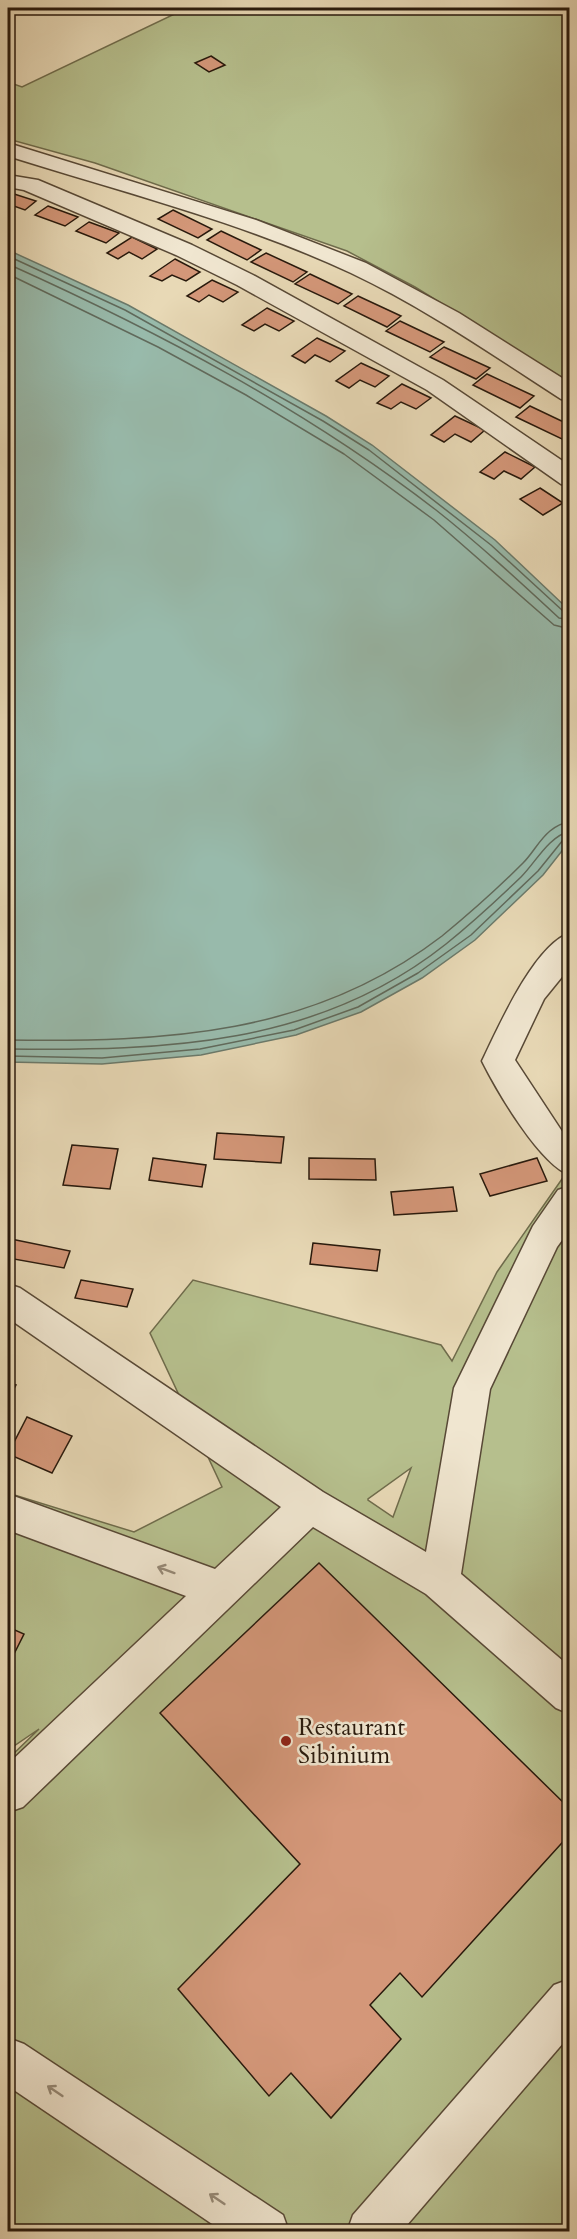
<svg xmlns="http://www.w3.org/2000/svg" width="577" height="2239" viewBox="0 0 577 2239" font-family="Cardo,serif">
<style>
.green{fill:#b6bf8d;stroke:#6f6c4c;stroke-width:1.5;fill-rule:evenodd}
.water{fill:#98baab;stroke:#6b7a6b;stroke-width:1.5}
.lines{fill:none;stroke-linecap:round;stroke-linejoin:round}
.shore{stroke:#606a5c;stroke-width:1.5}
.building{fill:#d49779;stroke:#28190c;stroke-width:1.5}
.minor-casing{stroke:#584936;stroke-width:3}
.minor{fill:#f0e6d0;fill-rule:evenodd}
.oneway{stroke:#968a78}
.poi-dot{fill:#8f2418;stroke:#f0e6d0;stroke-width:2}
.labels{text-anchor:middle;stroke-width:5;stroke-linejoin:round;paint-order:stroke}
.near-poi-label{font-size:24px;fill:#28190c;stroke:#f0e6d0;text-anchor:start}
</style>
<rect width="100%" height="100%" fill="#e8d9b6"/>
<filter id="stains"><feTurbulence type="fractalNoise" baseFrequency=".00333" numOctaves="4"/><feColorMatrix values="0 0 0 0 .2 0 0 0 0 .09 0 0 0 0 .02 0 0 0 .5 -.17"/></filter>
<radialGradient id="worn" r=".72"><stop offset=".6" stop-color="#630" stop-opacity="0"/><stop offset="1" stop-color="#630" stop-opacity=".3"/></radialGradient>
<g class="green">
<polygon points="187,8 569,8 569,382 415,287 347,251 95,163 8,139 8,82 22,87"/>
<path d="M 569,1169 L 569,2231 L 8,2231 L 8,1759 L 39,1729 L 8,1750 L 8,1493 L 134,1532 L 222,1487 L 150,1333 L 193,1280 L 441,1345 L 452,1361 L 497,1272 ZM 411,1468 L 393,1517 L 368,1500 L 368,1499 Z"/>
</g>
<polygon class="water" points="8,250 128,305 326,416 372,445 495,540 569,610 569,842 543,875 475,940 422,978 361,1012 296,1035 201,1055 102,1064 8,1062"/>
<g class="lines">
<g class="shore">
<polyline points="8,256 125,310 323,421 369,450 491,545 563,611 570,613"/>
<path d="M 8,264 C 159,332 305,409 436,510 C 479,544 519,581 559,618 L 570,620"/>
<polyline points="8,274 158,347 246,395 344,454 434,520 554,625 570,629"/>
<path d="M 8,1040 C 165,1042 312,1036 442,936 C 470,913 498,888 523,863 C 533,853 539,840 550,831 C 556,826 562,823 570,822"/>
<path d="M 8,1049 C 164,1051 318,1046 446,944 C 472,923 497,900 521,877 C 536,862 548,837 570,831"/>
<polyline points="8,1056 102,1058 200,1049 294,1030 358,1007 418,973 471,935 538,871 563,840 570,838"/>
</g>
</g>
<g class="building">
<polygon points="211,56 225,65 209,72 195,63"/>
<polygon points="8,192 36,201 25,210 8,204"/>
<polygon points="48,206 78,217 65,226 35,215"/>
<polygon points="173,210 212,229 198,238 158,219"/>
<polygon points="89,222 119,233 106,243 76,231"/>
<polygon points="221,231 261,250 247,260 207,240"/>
<polygon points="132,237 157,249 142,259 129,252 118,259 107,253"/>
<polygon points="266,253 307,272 293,282 251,262"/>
<polygon points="175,259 200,272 186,281 172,275 162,281 150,276"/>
<polygon points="310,274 352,294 338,304 295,284"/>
<polygon points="212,280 238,292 223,302 209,295 199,302 187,296"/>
<polygon points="358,296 401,316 387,327 344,306"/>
<polygon points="267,308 294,321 279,331 265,324 254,331 242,325"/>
<polygon points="400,321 444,342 430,352 386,331"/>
<polygon points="317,338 345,351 330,362 315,355 305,363 292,356"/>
<polygon points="444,347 490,368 476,379 430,357"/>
<polygon points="361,363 389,376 375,387 360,380 349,388 336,381"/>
<polygon points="487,374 534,396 520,408 473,385"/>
<polygon points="402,384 431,398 416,409 401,402 391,409 377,403"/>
<polygon points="530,406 570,425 570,436 564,440 516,417"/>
<polygon points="455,416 485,430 471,442 455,434 444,442 431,435"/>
<polygon points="505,452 535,467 521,479 504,471 494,479 480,472"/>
<polygon points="540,488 563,503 543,515 520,499"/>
<polygon points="217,1133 284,1137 281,1163 214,1159"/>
<polygon points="72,1145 118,1149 110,1189 63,1185"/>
<polygon points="153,1158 206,1165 202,1187 149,1180"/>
<polygon points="309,1158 375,1159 376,1180 309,1179"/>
<polygon points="537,1158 547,1181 490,1196 480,1174"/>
<polygon points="453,1187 457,1211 394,1215 391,1192"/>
<polygon points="11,1239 70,1251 64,1268 8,1258"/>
<polygon points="313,1243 380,1250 377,1271 310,1264"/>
<polygon points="81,1280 133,1289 127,1307 75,1298"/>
<polygon points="8,1382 16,1385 8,1401"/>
<polygon points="27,1417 72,1436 52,1473 8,1454"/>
<polygon points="319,1563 570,1809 570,1834 422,1997 400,1973 370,2005 401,2039 331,2118 291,2073 269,2096 178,1989 300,1864 160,1713"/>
<polygon points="8,1627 24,1634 8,1666"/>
</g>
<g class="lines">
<defs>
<g id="minor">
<path d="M 8,143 L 256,220 L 366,263 L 459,313 L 570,383 L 570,401 L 561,399 C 493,355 425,308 351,273 C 242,222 122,192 8,156 Z"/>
<polygon points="8,175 38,180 192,245 253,275 443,380 570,466 570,486 561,484 427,390 237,285 176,255 24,190 8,187"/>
<path d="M 570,933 L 570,967 L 544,999 L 515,1060 L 563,1133 L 570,1139 L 570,1175 C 540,1165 497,1091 482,1061 C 498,1028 534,945 570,933 Z"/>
<polygon points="570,1186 570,1229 557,1247 490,1389 461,1574 570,1667 570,1714 556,1708 426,1594 313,1527 23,1807 8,1812 8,1764 186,1596 8,1530 8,1494 215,1569 281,1507 8,1318 8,1284 20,1288 323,1492 426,1552 454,1388 533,1226 558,1190"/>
<polygon points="570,1979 570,2035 401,2232 347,2232 353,2215 554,1985"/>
<polygon points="8,2038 24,2044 283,2215 289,2232 224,2232 8,2086"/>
</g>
</defs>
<use href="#minor" class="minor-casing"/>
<use href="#minor" class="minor"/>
</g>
<defs><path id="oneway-shaft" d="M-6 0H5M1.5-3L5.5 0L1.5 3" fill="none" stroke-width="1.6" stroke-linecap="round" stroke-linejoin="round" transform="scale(1.5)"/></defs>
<g class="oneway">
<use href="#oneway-shaft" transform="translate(166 1570) rotate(-160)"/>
<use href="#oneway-shaft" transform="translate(55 2091) rotate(-146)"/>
<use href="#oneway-shaft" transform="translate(217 2199) rotate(-146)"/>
</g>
<circle class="poi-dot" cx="286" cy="1741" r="6"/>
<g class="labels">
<g class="near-poi-label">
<text x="298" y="1735">Restaurant<tspan x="298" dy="28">Sibinium</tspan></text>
</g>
</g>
<rect width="577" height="2239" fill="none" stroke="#e8d9b6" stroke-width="30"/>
<rect x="9" y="9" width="559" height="2221" fill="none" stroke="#28190c" stroke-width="3"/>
<rect x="15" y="15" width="547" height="2209" fill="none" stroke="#28190c" stroke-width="1.5"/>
<rect width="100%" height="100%" filter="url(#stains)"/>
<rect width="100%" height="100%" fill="url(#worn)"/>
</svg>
